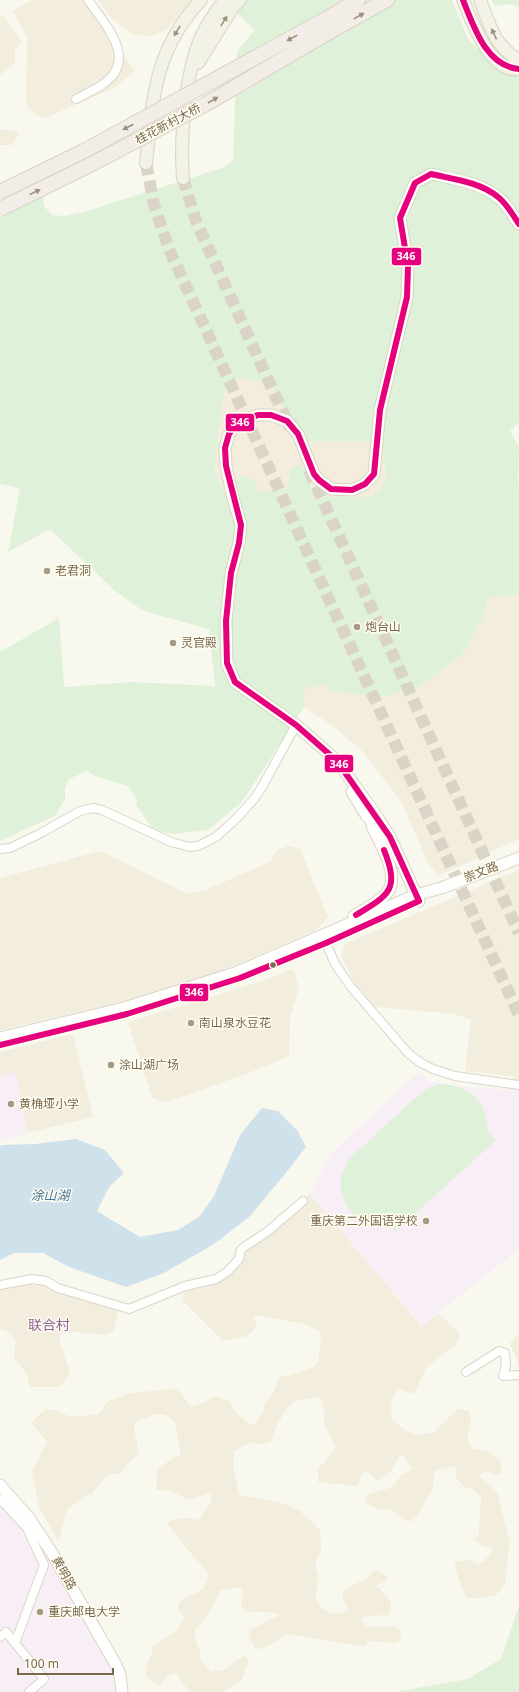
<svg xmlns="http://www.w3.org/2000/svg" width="519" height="1692" viewBox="0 0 519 1692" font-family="'Noto Sans','Noto Sans SC',sans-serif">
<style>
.residential{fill:#f2eddc}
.commercial{fill:#f4ecdc}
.education{fill:#f8eef5}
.green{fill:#e0f1d9;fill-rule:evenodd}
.water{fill:#cfe1ea}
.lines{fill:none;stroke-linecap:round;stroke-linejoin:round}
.primary-tunnel{stroke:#d9d4c5;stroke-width:12;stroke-dasharray:12 6;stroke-linecap:butt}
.street-casing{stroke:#d9d5cc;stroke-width:10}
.secondary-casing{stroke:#d8d4c9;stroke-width:13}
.primary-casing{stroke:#d8d3c7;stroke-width:14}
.highway-casing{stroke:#d8d3c7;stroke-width:16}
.street{stroke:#fefefc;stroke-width:8}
.secondary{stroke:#fefefc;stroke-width:11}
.primary{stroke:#f3f2e6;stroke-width:12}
.highway{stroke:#f2ede6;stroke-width:14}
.highway-bridge-casing{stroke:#d8d3c7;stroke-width:16;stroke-linecap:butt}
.highway-bridge{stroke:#f2ede6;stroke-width:14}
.bus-1-casing{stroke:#fffdf2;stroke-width:9}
.bus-1{stroke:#e5007d;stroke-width:6}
.oneway{fill:#9e907a}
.oneway2{fill:#9e917a}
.poi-dot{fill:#a69a84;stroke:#fffdf2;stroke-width:1.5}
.bus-dot{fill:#7a684b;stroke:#fffdf2;stroke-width:1.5}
.labels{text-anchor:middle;stroke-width:3;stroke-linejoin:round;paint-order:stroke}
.street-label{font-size:12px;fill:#7a684b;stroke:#fffdf2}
.poi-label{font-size:12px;fill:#7a684b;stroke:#fffdf2;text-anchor:start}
.water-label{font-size:13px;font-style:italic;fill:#497a9d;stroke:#fffdf2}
.quarter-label{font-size:14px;fill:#926496;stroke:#fffdf2}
.line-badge{stroke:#fffdf2;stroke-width:1.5}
.badge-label{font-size:11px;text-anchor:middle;font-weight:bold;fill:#fff}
</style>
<rect width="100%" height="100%" fill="#f9f8ee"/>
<g class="residential">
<polygon points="32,0 83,0 135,71 114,88 45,118 36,115 29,109 26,101 27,38 13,11"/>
<polygon points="98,0 192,0 167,29 151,37 133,34 112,19"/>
<polygon points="0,16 4,17 22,41 15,50 15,62 0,75"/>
<polygon points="0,129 19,132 12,145 0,145"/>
<polygon points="519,594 519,839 438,876 428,863 401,801 363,752 336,728 304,707 304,692 306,688 325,685 335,692 384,697 417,688 463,653 470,642 475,629 482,621 488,598"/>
<polygon points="288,846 300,849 328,917 316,930 219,972 138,998 0,1030 0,878 100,851 188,894 208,889 271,861 277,850"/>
<polygon points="519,870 519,1086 512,1076 465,1071 471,1020 455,1014 376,1007 354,982 341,955 345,944"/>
<polygon points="293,969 299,988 290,1017 289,1056 249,1073 164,1103 152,1097 128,1022 262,981"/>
<polygon points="73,1034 93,1117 27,1133 16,1073 0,1076 0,1052"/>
<polygon points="310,1194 421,1326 438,1313 460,1334 455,1347 447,1351 426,1368 414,1394 397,1388 391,1405 392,1419 404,1430 417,1435 433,1433 458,1409 469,1411 471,1423 467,1438 472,1448 489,1452 501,1461 500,1474 496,1475 489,1472 478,1474 483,1480 497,1492 510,1542 505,1584 500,1591 494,1596 468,1599 464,1594 455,1567 455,1564 457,1562 470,1559 475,1564 479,1564 483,1562 492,1553 492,1550 490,1547 483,1547 474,1539 479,1534 481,1497 472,1489 465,1488 456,1478 456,1469 454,1466 435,1471 432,1490 420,1512 412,1521 405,1521 392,1510 377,1509 366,1503 366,1500 369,1494 390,1488 403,1474 413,1470 403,1455 400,1455 390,1472 378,1481 369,1473 365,1471 363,1472 357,1486 318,1482 318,1468 324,1463 336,1447 323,1421 325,1414 320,1397 293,1401 286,1410 276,1426 272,1441 262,1444 249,1443 234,1451 233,1467 239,1495 281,1503 299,1510 320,1530 321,1553 316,1559 316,1570 318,1574 316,1598 321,1607 332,1614 346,1612 348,1609 342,1596 345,1589 364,1580 376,1570 387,1576 387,1580 384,1582 373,1587 379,1588 391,1602 389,1615 366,1616 361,1620 365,1626 369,1627 395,1626 401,1631 400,1641 393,1643 369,1641 364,1647 288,1634 262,1649 255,1648 249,1636 250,1630 280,1615 274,1613 247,1611 241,1606 243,1593 240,1587 222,1590 219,1591 219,1595 204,1620 195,1630 196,1644 200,1651 200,1660 211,1672 224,1670 243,1656 246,1657 249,1660 242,1680 223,1692 190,1692 181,1681 177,1673 167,1676 160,1685 157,1685 146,1676 145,1670 152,1652 152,1646 175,1632 184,1619 183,1615 178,1610 179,1602 203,1589 205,1586 208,1575 207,1571 187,1549 168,1525 169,1522 173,1520 189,1518 199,1520 212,1500 211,1497 210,1493 188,1500 170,1490 163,1491 156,1489 158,1469 174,1457 181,1456 175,1422 165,1414 156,1414 135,1422 134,1430 139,1453 130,1461 121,1473 107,1475 95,1489 93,1493 83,1497 67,1510 58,1541 39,1508 32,1471 47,1441 31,1423 44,1410 47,1409 54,1410 71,1417 99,1414 107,1402 130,1393 175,1389 179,1391 191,1407 207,1401 215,1396 229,1401 235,1412 251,1425 255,1424 264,1410 264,1404 274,1392 279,1378 281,1376 289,1376 313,1367 316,1365 318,1361 321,1340 320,1332 306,1324 253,1315 257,1326 247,1336 223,1341 182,1300 186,1287 198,1286 224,1270 229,1265 234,1254 235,1248 266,1231"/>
<polygon points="29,1279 119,1305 113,1332 107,1335 77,1332 61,1334 59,1339 70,1372 62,1385 57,1387 31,1387 28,1382 27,1375 14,1357 16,1341 10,1333 0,1329 0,1286"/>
<polygon points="519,1333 519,1365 510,1343"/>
</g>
<polygon class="commercial" points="241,378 267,383 271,386 299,436 308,441 382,441 386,478 379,493 367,497 317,496 312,492 312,477 290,470 288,488 259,492 255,481 239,477 229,492 225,493 214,473 223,398 227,387"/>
<g class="education">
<polygon points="16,1072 27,1133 0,1141 0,1076"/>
<polygon points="419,1072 430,1082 473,1088 519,1090 519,1249 422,1326 310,1194 331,1153"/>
<polygon points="0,1492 50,1556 112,1667 116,1677 117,1692 0,1692"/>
</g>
<g class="green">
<path d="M 247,0 L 452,0 L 468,39 L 487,58 L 519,64 L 519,423 L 510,431 L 519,447 L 518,484 L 519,485 L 519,594 L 488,598 L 482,621 L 475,629 L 470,642 L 463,653 L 417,688 L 384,697 L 335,692 L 325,685 L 306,688 L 304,692 L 304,707 L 242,802 L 208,830 L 172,834 L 162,832 L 152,828 L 136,805 L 137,800 L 128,786 L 97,777 L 87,771 L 69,779 L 65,789 L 65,799 L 55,816 L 0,841 L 0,652 L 59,618 L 64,687 L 132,682 L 215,686 L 209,629 L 143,611 L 114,590 L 50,529 L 8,552 L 20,488 L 0,484 L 0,215 L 43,195 L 44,206 L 52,215 L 66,216 L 87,211 L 225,167 L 233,160 L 237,51 L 255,30 L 235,11 ZM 241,378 L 267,383 L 271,386 L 299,436 L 308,441 L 382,441 L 386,478 L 379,493 L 367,497 L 317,496 C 309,490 310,482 314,473 L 300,466 L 294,466 L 290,470 L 288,488 L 259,492 L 255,481 L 248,476 L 239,477 L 229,492 L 225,493 L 214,473 L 223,398 L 227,386 Z"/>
<polygon points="491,0 519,0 519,7 511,4 495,6"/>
<path d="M 439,1084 C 470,1085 487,1100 488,1132 L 496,1140 L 395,1232 L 389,1224 C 380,1224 368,1226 361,1221 C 346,1211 337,1190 342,1174 C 344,1169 347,1164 349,1159 L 424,1090 Z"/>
<polygon points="519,1606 519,1692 394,1692 468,1679 501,1659"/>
</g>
<polygon class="water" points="262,1108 278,1111 297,1130 306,1147 285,1174 249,1217 214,1244 164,1273 126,1287 69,1267 43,1253 14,1253 0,1260 0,1146 2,1145 35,1144 76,1139 105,1150 124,1173 109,1187 97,1211 140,1237 178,1230 200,1216 214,1196 240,1135"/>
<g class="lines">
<g class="primary-tunnel">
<polyline points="146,163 154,205 169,249 519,1015"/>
<polyline points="183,178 196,221 290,428"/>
<polyline points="309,470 519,933"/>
</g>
<defs>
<g id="street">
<path d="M 76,99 C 85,94 95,90 103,84 C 139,60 105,24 88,0"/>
<polyline points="0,849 10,848 41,833 80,811 93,808 102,810 171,842 190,847 198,846 216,837 237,818 254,799 262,787 296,725"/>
<polyline points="323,936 335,964 351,987 408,1053 421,1063 433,1069 455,1076 519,1085"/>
<polyline points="0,1285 32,1279 46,1281 58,1288 129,1309 185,1286 216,1279 227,1272 239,1259 241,1250 244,1247 267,1232 303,1201"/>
<polyline points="466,1372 499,1351 505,1353 506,1366 503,1376 519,1375"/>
<polyline points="0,1499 27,1528 44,1565 15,1643"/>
<polyline points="0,1637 6,1632 44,1679 29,1692"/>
</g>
<g id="secondary">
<polyline points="352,792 366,815 382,833"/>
<path d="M 419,901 L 390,837 L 376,815 L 337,761 L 296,725 L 235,682 L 227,663 L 226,621 L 231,573 L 239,543 L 241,525 L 232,494 L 226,466 L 225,448 L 229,434 L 235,426 L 242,421 L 258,415 L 271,415 L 287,421 L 298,434 L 314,474 L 319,480 L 331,489 L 352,490 L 365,484 L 374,474 L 380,410 L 407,297 L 408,266 L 400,218 L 415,183 L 431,174 C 454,179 489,184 505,204 C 510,210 514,217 519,224"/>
<path d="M 354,916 C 364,909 379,903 387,893 C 401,876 380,843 372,826"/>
<polyline points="0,1038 124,1008 235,973 416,895 444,887 519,858"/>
<polyline points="0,1485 29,1518 52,1553 116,1665 120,1675 122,1692"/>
</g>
<g id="primary">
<path d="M 463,0 C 472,21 490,73 519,69"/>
<path d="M 480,0 C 490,25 494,46 519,60"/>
<polyline points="198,63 233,7 240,0"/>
<path d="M 146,163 C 153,98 154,50 201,0"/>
<path d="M 183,178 C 180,138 185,70 203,33 C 209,21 216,11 225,0"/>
</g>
<g id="highway">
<polyline points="326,19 358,0"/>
<polyline points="331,31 387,0"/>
</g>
</defs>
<use href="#street" class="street-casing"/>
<use href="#secondary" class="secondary-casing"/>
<use href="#primary" class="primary-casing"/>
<use href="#highway" class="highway-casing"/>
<use href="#street" class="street"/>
<use href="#secondary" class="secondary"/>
<use href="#primary" class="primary"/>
<use href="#highway" class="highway"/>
<defs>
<g id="highway-bridge">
<polyline points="0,192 84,151 326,19"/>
<polyline points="0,209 94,163 206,104 331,31"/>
</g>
</defs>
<use href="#highway-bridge" class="highway-bridge-casing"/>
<use href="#highway-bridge" class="highway-bridge"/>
<defs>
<g id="bus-1">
<path d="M 463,0 C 474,27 486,66 519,69"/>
<path d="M 356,915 C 389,895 400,890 384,850"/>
<path d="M 0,1045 L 127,1014 L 240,978 L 326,943 L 419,901 L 390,837 L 337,761 L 296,725 L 235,682 L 227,663 L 226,621 L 231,573 L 239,543 L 241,525 L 226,466 L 225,448 L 229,434 L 235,426 L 242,421 L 258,415 L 271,415 L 287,421 L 298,434 L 314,474 L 319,480 L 331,489 L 352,490 L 365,484 L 374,474 L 380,410 L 407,297 L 408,266 L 400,218 L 415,183 L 431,174 C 453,179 480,182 498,197 C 507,204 513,215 519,224"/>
</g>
</defs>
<use href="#bus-1" class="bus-1-casing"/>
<use href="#bus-1" class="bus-1"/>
</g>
<defs><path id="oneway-solid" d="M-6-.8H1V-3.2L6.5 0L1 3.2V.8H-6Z"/></defs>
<g class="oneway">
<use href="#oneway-solid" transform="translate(359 16) rotate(-29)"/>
<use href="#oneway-solid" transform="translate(292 38) rotate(151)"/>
<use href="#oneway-solid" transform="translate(213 100) rotate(-30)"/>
<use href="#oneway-solid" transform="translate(128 127) rotate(152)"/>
<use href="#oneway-solid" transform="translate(35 192) rotate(-26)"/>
</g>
<g class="oneway2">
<use href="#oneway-solid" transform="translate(224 21) rotate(-58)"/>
<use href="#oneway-solid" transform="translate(177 31) rotate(121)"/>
<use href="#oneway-solid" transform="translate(494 34) rotate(-115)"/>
</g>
<g class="poi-dot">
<circle cx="47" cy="571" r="4"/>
<circle cx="357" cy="627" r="4"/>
<circle cx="173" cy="643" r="4"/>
<circle cx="191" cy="1023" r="4"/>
<circle cx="111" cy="1065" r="4"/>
<circle cx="11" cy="1104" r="4"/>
<circle cx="426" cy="1221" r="4"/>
<circle cx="40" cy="1612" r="4"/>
</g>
<circle class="bus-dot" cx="273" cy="965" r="3.5"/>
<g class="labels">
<g class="street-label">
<text transform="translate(168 124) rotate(-28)" y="4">桂花新村大桥</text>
<text transform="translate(481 872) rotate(-21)" y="4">崇文路</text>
<text transform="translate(64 1573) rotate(61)" y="4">黄明路</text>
</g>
<g class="poi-label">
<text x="55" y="575">老君洞</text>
<text x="365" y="631">炮台山</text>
<text x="181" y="647">灵官殿</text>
<text x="199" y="1027">南山泉水豆花</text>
<text x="119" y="1069">涂山湖广场</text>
<text x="19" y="1108">黄桷垭小学</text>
<text x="418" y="1225" text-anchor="end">重庆第二外国语学校</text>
<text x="48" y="1616">重庆邮电大学</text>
</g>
<g class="water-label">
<text x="50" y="1200">涂山湖</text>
</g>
<g class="quarter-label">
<text x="49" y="1330">联合村</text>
</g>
</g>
<g class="line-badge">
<rect x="391" y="247" width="31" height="19" rx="4" fill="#e5007d"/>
<rect x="225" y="413" width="30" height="19" rx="4" fill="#e5007d"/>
<rect x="324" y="754" width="30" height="19" rx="4" fill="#e5007d"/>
<rect x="179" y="983" width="30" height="19" rx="4" fill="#e5007d"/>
</g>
<g class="badge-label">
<text x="406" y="260">346</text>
<text x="240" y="426">346</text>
<text x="339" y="768">346</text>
<text x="194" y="996">346</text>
</g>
<path d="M18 1668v6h95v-6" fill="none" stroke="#7a684b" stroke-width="2"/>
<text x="24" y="1668" font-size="12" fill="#7a684b" stroke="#fffdf2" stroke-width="3" paint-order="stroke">100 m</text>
</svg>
